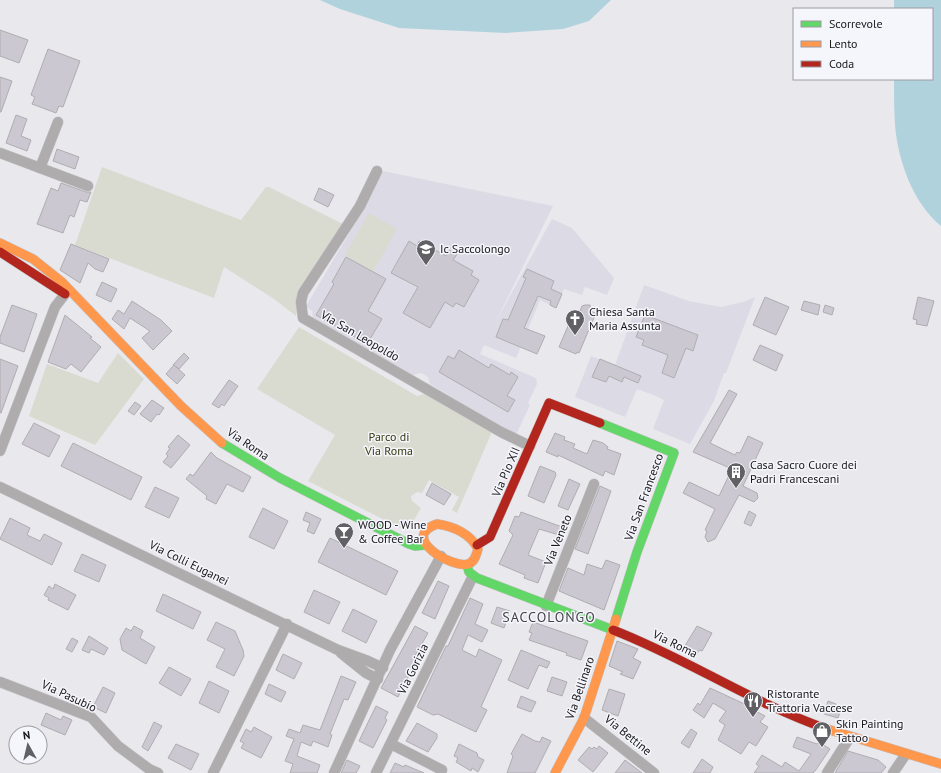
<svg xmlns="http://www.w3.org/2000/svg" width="941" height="773" viewBox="0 0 941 773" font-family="'PT Sans',sans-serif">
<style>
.built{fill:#dcdae5}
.green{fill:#dadbd0}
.water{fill:#b0d2dd}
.building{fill:#ccc8d1;stroke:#aeadb0}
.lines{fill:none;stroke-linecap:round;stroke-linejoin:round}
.street-casing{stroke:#c4c3c6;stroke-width:11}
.fast-casing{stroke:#c4c3c6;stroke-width:10}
.slow-casing{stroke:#c4c3c6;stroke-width:10}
.jam-casing{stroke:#c4c3c6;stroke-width:10}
.street{stroke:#aeacad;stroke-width:10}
.fast{stroke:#63d668;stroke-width:9}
.slow{stroke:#ff974d;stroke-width:9}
.jam{stroke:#b3261e;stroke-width:9}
.labels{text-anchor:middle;stroke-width:3;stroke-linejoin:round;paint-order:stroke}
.poi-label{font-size:12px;fill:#18171a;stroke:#f5f5fc;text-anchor:start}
.street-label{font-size:12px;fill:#18171a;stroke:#f5f5fc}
.park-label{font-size:12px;fill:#363b0c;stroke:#f5f5fc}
.quarter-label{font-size:14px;letter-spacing:1px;fill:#444349;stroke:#f5f5fc}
</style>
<rect width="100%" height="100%" fill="#e9e8ed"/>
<g class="built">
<polygon points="383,171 553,206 494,325 552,219 572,228 614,278 607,295 585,287 582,295 564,289 556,308 540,300 516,358 484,345 480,354 536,378 537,384 528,403 530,405 516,435 430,384 428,377 421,373 413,375 313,318 312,311 306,306 366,205"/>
<polygon points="644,285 689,301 721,307 743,302 755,297 726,373 724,373 714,401 690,444 653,429 664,400 656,396 637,389 625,417 575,397 591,356 615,365"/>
</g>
<g class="green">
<polygon points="102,167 241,220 266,187 269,187 343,224 297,309 296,316 274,299 224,267 214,298 75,245"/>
<polygon points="369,213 397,229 373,272 345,255"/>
<polygon points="299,327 417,396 425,394 490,431 491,434 457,513 452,510 459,497 429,480 422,493 417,492 411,496 412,501 421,508 409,529 404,530 308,481 335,435 257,389"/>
<polygon points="118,353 144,379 95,445 29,416 47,364 98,383"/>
</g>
<g class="water">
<polygon points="320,0 611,0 589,21 563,29 506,33 399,28 340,9"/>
<path d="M 894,0 L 941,0 L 941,226 C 913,203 898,161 895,125 C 894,110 894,94 894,79 L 932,79 L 932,9 L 894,9 Z"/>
</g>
<g class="building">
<polygon points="0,30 28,40 19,63 0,56"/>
<polygon points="48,49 80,61 63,107 59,106 56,113 32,104 35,97 31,95"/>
<polygon points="0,77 12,81 1,112 0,112"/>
<polygon points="16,115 27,119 21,136 31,140 27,151 6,143"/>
<polygon points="57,149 79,157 75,169 53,161"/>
<polygon points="61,183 86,192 91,192 87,202 80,200 74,217 70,215 63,233 37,224 51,188 58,191"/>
<polygon points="319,188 334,195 328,207 314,200"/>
<polygon points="409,241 417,246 419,241 446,256 449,250 457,254 453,260 473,271 471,275 479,280 464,307 456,303 453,307 445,302 430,328 403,313 418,287 391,273"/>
<polygon points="71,244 109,259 103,272 95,269 88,263 80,283 60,270"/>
<polygon points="346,257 386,279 368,311 382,319 367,344 316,315 334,284 332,282"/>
<polygon points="527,269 554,281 551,289 562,294 556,308 550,305 551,301 538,296 524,328 545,336 537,354 496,337 503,319 508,320 526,278 523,277"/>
<polygon points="102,282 117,289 111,302 96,295"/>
<polygon points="765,297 789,307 776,335 753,325"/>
<polygon points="918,297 934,301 927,326 916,324 917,320 913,319"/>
<polygon points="132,301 161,320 172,331 153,350 142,338 150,331 130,318 124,329 112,319 118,310 124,314"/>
<polygon points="804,301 820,305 818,315 801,310"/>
<polygon points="12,305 37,314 24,352 0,343 0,337"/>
<polygon points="585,305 590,305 590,311 596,313 579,353 577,352 576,354 559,347 574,312 579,314 582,306"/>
<polygon points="825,305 834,308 832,315 823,312"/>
<polygon points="65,315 92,337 90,338 101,347 81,372 71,364 66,369 48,362"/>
<polygon points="645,315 698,335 693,351 686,348 674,378 662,373 668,355 642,345 644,340 636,337"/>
<polygon points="760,345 783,355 776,371 753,360"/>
<polygon points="459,350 489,368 491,364 510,375 511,372 518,377 507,396 515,400 508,412 439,372 448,356 454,359"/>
<polygon points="184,353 189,358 179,369 173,365"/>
<polygon points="0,359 18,366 1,413 0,413"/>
<polygon points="600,359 641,376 638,383 624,377 622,382 609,376 606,382 592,377"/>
<polygon points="174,365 185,375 177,384 166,374"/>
<polygon points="229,380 238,386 224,406 222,404 219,408 212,404"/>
<polygon points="729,390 737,394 710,443 735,455 737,452 740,453 748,436 763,443 743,486 757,493 758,498 754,502 739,495 715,539 708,542 705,537 707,531 705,530 715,509 683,493 689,482 719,496 732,469 693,452"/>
<polygon points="152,400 164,408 159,415 157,414 151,422 140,414"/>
<polygon points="135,402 141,406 134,415 128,411"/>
<polygon points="34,423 60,436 49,457 22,444"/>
<polygon points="555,433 565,437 564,440 575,444 573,448 587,454 593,440 603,443 608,447 607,449 621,454 614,475 605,471 603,476 558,455 558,457 546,452"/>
<polygon points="178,435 190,445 171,468 163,462 168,456 166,454 170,448 168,447"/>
<polygon points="73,443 142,477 131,500 61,466"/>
<polygon points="211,452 217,458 251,477 243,492 227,484 216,504 206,499 207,496 186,479 190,474 193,476"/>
<polygon points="540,466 555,472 556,475 544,503 528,496"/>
<polygon points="569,479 580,484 568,510 558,506"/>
<polygon points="432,483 451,494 444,505 426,495"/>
<polygon points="600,486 611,491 588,554 575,549"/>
<polygon points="155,487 179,498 169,518 145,507"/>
<polygon points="263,508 288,521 274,549 249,537"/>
<polygon points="749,511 756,515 751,526 744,523"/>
<polygon points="306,512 321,519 314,534 307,531 310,523 303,520"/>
<polygon points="521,512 562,527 559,535 539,529 528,555 546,562 538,583 524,578 525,575 499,564 513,535 509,531 515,516 519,517"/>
<polygon points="10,518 30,528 27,535 40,541 44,534 62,543 52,565 0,539"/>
<polygon points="330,538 398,571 386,595 318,562"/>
<polygon points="82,554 106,565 99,582 74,571"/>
<polygon points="606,560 620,565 604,610 559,591 568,568 584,575 587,564 602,569"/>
<polygon points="438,581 449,586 435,619 422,613"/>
<polygon points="55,584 76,595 68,610 48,600 49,598 44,595 49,586 53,589"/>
<polygon points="314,590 340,602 329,624 304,612"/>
<polygon points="163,594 201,612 193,629 156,611"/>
<polygon points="470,598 483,604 475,624 488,630 482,642 468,635 462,650 476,657 479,649 502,660 481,707 487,710 476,732 438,714 433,715 417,707 446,646 448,646"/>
<polygon points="497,607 510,611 504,628 491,623"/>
<polygon points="353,609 377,621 366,643 342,631"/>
<polygon points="216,622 235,631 243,650 244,656 234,676 216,667 225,649 207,640"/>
<polygon points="533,622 588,641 581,660 566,655 567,653 529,640 532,633 529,632"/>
<polygon points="134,626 143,631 140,638 155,647 146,664 122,650 120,639 126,628 131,631"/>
<polygon points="415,626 428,633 415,656 418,658 398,697 381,688"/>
<polygon points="697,626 712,633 705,646 702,651 699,650 696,656 683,649"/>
<polygon points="89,636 108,648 104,655 91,649 89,653 82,650"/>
<polygon points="72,638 78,641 72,652 66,649"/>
<polygon points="617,641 638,649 633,658 641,662 633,679 620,674 623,672 609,666"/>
<polygon points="521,650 550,662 547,668 539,665 528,689 508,680"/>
<polygon points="283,654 302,663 294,679 276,670"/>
<polygon points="169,667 191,679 181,696 159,683"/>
<polygon points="341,676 356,682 348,700 344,699 330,734 332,735 328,747 313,741 311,746 301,742 297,756 320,765 317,773 290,773 293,764 285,761 294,739 286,736 289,729 300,733 303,725 320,730"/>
<polygon points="552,677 567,682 562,696 547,691"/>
<polygon points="209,681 229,691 219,713 199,703"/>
<polygon points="269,684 286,692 281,702 265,694"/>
<polygon points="103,687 115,693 106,713 93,707"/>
<polygon points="710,688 751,707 750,708 765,716 760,722 768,727 756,746 749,742 741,754 718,740 725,725 719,721 726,711 713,703 704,718 693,710 698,703 700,705"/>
<polygon points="609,689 625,694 618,716 602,710"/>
<polygon points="521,696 536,702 531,712 517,707"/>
<polygon points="828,701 836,704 834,710 840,712 838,718 824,714"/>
<polygon points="376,706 388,712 385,718 387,720 373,748 359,741"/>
<polygon points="46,713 61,720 63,716 72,720 65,735 41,725"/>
<polygon points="154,722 162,726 148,751 142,747"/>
<polygon points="417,723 437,734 437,738 428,752 406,741"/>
<polygon points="254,727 272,737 261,758 241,748 244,743 240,741 246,729 251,732"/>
<polygon points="691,729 697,733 689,748 681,743"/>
<polygon points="522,734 535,741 540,742 542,737 551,741 535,773 507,773 513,756 511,754"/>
<polygon points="797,737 817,744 819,742 830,749 815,771 813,773 754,773 759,766 756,764 762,755 782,767 785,762 799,771 811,754 793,747"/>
<polygon points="176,744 199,754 191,770 168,758"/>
<polygon points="459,744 477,753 478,757 484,760 478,772 472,768 471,771 456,762 458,758 454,756"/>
<polygon points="599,746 608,753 593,772 578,760 589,747 592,749 594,747 597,749"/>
<polygon points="848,751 878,760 886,767 881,773 835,773"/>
<polygon points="702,759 713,767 710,773 693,773"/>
<polygon points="347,760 360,766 356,773 341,773"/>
<polygon points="625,760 642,773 615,773"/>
<polygon points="395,763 404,767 405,765 424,773 390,773"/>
</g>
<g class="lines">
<defs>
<g id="street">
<polyline points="0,153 88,186"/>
<polyline points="40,168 58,122"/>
<polyline points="377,171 360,206 303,293 301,302 303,318 501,432 530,446"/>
<polyline points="0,451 55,307 65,294"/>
<polyline points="0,487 338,650 368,661 383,668"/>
<polyline points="546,606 594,484"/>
<polyline points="341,653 366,673 378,679"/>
<polyline points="0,682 91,717 118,746 149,769 158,773"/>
<polyline points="584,718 654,773"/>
<polyline points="391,744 442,770"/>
<polyline points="213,773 287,624"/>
<polyline points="334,773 390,650 441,556"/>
<polyline points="376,773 473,576"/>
<polyline points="827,773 850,737"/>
<polyline points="893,773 906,754"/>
</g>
<g id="fast">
<polyline points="600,423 674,453 637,552 616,619"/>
<polyline points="222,443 280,478 409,544 415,546 425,545"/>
<polyline points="467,565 469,572 477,578 613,630"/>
</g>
<g id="slow">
<polyline points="0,243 33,259 62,282 181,406 222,443"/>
<path d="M 437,524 C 453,526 471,534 478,549 C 476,555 475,562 468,564 C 454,569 398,538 437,524 Z"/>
<polyline points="827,729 941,764"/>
<polyline points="555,773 584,718 616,619"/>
</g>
<g id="jam">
<polyline points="0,252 65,294"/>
<polyline points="477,545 490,537 549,403 600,423"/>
<path d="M 613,630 C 686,658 752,703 827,729"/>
</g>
</defs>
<use href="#street" class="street-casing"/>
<use href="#fast" class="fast-casing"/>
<use href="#slow" class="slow-casing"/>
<use href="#jam" class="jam-casing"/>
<use href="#street" class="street"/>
<use href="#fast" class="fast"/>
<use href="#slow" class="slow"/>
<use href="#jam" class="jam"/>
</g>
<defs>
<symbol id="school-pin" viewBox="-11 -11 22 30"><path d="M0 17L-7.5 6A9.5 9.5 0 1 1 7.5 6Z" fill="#616064" stroke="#f5f5fc"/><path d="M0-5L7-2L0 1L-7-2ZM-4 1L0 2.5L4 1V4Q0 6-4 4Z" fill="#fff"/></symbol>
<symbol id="church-pin" viewBox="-11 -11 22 30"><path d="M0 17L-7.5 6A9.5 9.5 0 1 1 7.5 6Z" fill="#616064" stroke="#f5f5fc"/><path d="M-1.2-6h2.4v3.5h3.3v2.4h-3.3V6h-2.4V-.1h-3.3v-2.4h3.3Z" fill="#fff"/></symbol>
<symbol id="building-pin" viewBox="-11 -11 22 30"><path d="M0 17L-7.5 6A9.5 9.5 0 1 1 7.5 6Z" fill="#616064" stroke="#f5f5fc"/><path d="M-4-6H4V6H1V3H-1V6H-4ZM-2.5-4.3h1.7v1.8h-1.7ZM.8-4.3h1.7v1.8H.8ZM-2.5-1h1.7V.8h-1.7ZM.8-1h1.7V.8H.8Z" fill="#fff"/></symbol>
<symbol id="bar-pin" viewBox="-11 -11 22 30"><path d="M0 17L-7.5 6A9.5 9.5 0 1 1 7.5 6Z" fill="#616064" stroke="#f5f5fc"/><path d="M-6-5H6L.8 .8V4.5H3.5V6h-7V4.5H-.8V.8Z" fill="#fff"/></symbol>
<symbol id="restaurant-pin" viewBox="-11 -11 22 30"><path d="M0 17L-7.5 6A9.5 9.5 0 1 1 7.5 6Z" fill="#616064" stroke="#f5f5fc"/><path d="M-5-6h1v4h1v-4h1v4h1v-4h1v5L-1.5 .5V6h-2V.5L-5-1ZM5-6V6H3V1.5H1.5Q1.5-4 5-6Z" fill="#fff"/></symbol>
<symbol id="shop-pin" viewBox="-11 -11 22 30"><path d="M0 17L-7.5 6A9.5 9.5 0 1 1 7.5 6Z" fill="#616064" stroke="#f5f5fc"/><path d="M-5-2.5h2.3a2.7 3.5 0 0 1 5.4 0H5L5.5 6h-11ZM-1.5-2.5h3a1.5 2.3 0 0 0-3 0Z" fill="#fff"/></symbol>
</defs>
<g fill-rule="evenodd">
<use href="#school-pin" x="415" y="238" width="22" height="30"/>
<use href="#church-pin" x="564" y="308" width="22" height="30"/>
<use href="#building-pin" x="725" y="461" width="22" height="30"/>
<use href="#bar-pin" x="333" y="521" width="22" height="30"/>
<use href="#restaurant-pin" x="742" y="690" width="22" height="30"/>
<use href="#shop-pin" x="811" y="720" width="22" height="30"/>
</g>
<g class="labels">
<g class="poi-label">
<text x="440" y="253">Ic Saccolongo</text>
<text x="589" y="316">Chiesa Santa<tspan x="589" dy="14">Maria Assunta</tspan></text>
<text x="750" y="469">Casa Sacro Cuore dei<tspan x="750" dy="14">Padri Francescani</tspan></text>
<text x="358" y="529">WOOD - Wine<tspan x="358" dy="14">&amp; Coffee Bar</tspan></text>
<text x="767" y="698">Ristorante<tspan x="767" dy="14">Trattoria Vaccese</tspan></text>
<text x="836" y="728">Skin Painting<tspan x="836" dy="14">Tattoo</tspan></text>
</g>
<g class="street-label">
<text transform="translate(360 336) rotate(30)" y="4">Via San Leopoldo</text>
<text transform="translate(248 444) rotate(34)" y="4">Via Roma</text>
<text transform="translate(506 472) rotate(-67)" y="4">Via Pio XII</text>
<text transform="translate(644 497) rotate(-70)" y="4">Via San Francesco</text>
<text transform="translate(558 540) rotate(-68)" y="4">Via Veneto</text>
<text transform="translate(189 563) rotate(26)" y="4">Via Colli Euganei</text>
<text transform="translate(675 644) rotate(26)" y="4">Via Roma</text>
<text transform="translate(413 669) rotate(-64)" y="4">Via Gorizia</text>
<text transform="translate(580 688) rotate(-71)" y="4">Via Bellinaro</text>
<text transform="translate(69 696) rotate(25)" y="4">Via Pasubio</text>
<text transform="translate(628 735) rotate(39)" y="4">Via Bettine</text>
</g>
<g class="park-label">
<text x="389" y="441">Parco di<tspan x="389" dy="14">Via Roma</tspan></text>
</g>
<g class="quarter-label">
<text x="549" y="622">SACCOLONGO</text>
</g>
</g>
<rect x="793" y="8" width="140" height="72" fill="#f5f5fc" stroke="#9d9ca2"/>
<rect x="801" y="21" width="20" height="6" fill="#63d668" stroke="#9d9ca2"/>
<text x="829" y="28" font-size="12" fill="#18171a">Scorrevole</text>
<rect x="801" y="41" width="20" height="6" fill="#ff974d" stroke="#9d9ca2"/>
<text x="829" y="48" font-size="12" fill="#18171a">Lento</text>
<rect x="801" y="61" width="20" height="6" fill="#b3261e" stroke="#9d9ca2"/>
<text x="829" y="68" font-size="12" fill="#18171a">Coda</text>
<g transform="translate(28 745) rotate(352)"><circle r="19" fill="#f5f5fc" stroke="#9d9ca2"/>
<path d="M0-3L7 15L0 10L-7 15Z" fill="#616064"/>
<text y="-6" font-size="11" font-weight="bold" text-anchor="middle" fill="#18171a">N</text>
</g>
</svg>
